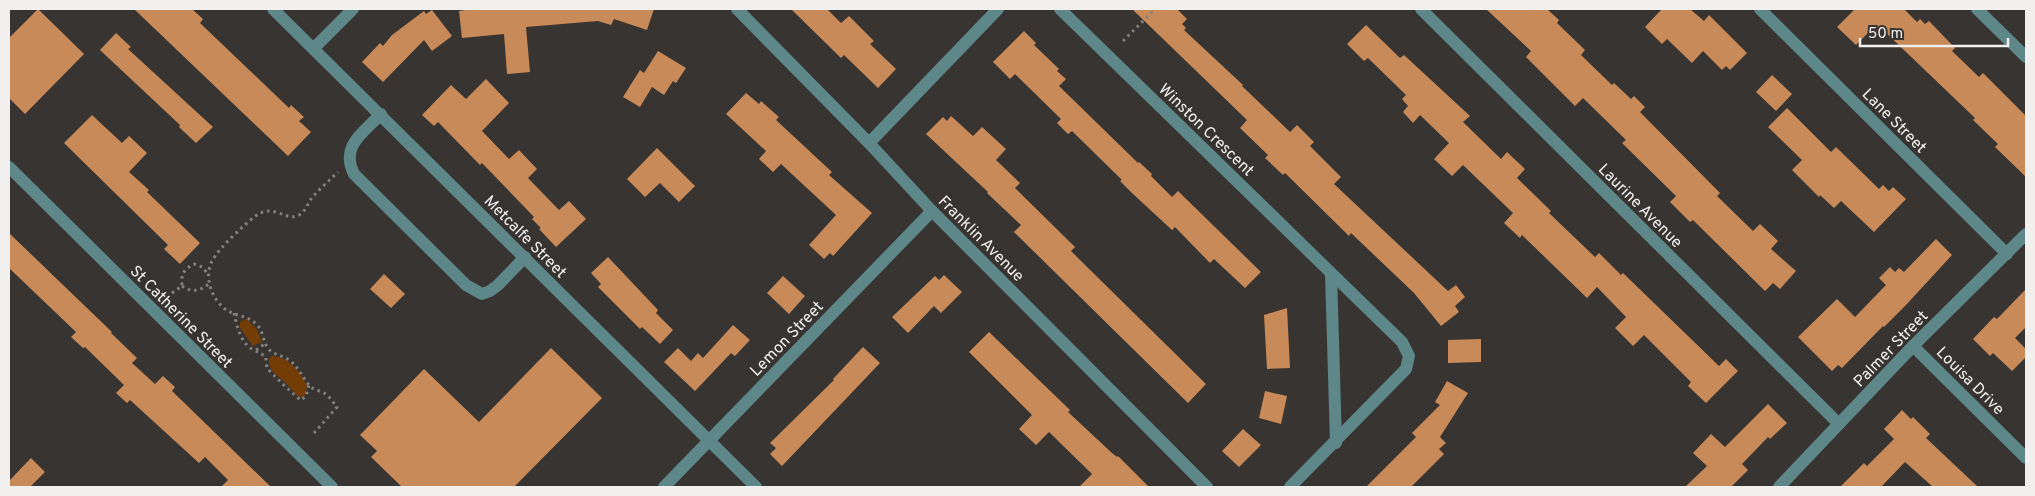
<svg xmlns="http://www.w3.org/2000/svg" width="2035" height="496" viewBox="0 0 2035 496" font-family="Overpass,sans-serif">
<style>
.green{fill:#743d05}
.building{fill:#c98a59}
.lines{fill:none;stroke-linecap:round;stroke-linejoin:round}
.path{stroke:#858280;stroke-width:3;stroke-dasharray:2.5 4;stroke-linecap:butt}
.minor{stroke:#5e8789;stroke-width:12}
.labels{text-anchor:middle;stroke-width:5;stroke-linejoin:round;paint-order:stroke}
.street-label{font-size:16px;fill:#f2f0ef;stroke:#373432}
</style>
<rect width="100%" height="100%" fill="#373432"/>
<g class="green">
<polygon points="247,319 256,328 262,342 253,346 240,328 240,322"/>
<path d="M 272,356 C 288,356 301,372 307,386 L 305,395 L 299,398 L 287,384 L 272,371 L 269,364 L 269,359 Z"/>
</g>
<g class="building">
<polygon points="38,9 84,54 25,114 9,98 9,38"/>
<polygon points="134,9 192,9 203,19 200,23 289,108 291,105 304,117 299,121 311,132 288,156"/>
<polygon points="472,9 654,9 647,30 614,19 611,25 598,21 526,27 530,72 507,74 504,34 462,38 459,11"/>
<polygon points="791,9 827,9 841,23 849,16 874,41 870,44 896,69 878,88 844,55 841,58"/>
<polygon points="1132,9 1177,9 1187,19 1182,24 1186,28 1184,30 1243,85 1242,86 1290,132 1297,125 1314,142 1310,146 1341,177 1334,184 1448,291 1456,285 1465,297 1455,306 1459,312 1441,326 1414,293 1351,233 1349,236 1285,173 1283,175 1265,158 1268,155 1240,128 1247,120"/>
<polygon points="1486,9 1547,9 1559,20 1557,23 1585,50 1581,55 1612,85 1614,83 1631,99 1634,96 1645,107 1640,112 1720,193 1717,196 1753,231 1760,224 1778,241 1771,249 1796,271 1780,289 1773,283 1765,291 1693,220 1690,222 1670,202 1676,196 1622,143 1626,140 1583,98 1575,106 1526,57 1531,51"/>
<polygon points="1662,9 1690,9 1704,21 1709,15 1747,53 1730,70 1726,66 1722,70 1703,51 1692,63 1667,39 1662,44 1645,27"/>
<polygon points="1855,9 1904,9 1917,22 1920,19 1925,24 1929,21 1955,48 1952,51 1979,77 1983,73 2026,116 2026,177 1995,147 1998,144 1973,120 1975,118 1882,29 1877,34 1872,29 1856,45 1837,27"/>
<polygon points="432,10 452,36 432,51 424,40 383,82 362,62 380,43 383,46 392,35 424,11 426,14"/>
<polygon points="1366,25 1400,58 1404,55 1470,116 1463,122 1501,159 1507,152 1525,169 1517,178 1551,211 1549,213 1595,257 1599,253 1621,275 1623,273 1719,366 1726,359 1738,371 1706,403 1688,386 1691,382 1644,335 1633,346 1615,328 1626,317 1597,287 1587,298 1522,235 1520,238 1504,223 1513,213 1463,165 1452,176 1434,159 1449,143 1420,115 1413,123 1403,112 1408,106 1402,99 1406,95 1368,58 1364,61 1347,44"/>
<polygon points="1024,31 1036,43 1034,45 1059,69 1057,71 1066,79 1059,86 1138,163 1139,162 1152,174 1151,176 1172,197 1178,191 1261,272 1245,288 1214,259 1210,263 1175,227 1172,230 1133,194 1120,181 1122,180 1072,131 1068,134 1057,123 1061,119 1015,74 1010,79 993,62"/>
<polygon points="116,33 131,47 128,49 213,127 196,143 179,127 180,125 100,50"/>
<polygon points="658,51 686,68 676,83 673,81 664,95 652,87 640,107 623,97 640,70 644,73"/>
<polygon points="1772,75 1792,94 1776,111 1756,92"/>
<polygon points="486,79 509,103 482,131 509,159 519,150 537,169 528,178 559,210 569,201 586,219 556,247 539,229 541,228 532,219 534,217 482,163 480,165 438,122 434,126 422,115 451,85 466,99"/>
<polygon points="746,93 759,104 761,101 779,117 776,120 832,172 829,175 872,213 833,256 830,253 824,259 809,245 836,215 781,164 773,172 759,159 766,151 726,114"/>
<polygon points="1787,108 1831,152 1836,147 1879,189 1883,185 1889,191 1893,187 1906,199 1874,232 1841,201 1834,208 1820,195 1819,197 1792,170 1802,160 1768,127"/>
<polygon points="92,115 122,143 129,136 147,153 129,172 149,190 147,192 200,243 180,264 164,249 168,245 64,143"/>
<polygon points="951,116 973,136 982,127 1006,149 996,160 1020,183 1015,188 1075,247 1071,251 1078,258 1206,384 1188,403 1014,232 1021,225 987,193 988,192 926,134 943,117 947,121"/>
<polygon points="657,148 695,186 679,202 660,183 645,197 627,179"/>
<polygon points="9,233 112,332 111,333 137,358 132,363 155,384 163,376 175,387 172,391 271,487 221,487 228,480 205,457 199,463 130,400 127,403 116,393 124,385 85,347 83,348 71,337 76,332 9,268"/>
<polygon points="1936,239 1952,255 1906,305 1884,327 1883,326 1842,368 1838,365 1832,371 1798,337 1837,299 1855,317 1886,285 1879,278 1890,267 1895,272 1899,268 1904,272"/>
<polygon points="608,257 658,310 656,313 673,330 660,344 642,327 640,329 598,287 601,284 591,273"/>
<polygon points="384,274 405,294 391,308 370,289"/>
<polygon points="944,275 962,292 941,313 934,306 908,333 892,317 935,276 939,280"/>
<polygon points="783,276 805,296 789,314 767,293"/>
<polygon points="2026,289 2026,327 2015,338 2026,349 2026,357 2012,371 1993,353 1990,356 1973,339 1994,317 1997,319"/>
<polygon points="1287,308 1290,368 1267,369 1264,315"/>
<polygon points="733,325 750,340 735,356 731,353 695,391 664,362 678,348 691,361 698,353 703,358"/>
<polygon points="989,332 1070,410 1068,412 1112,453 1117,457 1118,456 1149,487 1079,487 1092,474 1049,432 1036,445 1019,429 1032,415 969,352"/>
<polygon points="1481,339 1481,362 1448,363 1448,340"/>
<polygon points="863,347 880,363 782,466 770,454 776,448 770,443 834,380 833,379"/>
<polygon points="551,348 602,398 514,487 402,487 371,457 377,451 360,435 424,369 479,422"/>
<polygon points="1447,381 1468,393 1440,437 1446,443 1439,449 1444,454 1411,487 1366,487 1416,437 1412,433 1440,405 1435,402"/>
<polygon points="1265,391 1287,396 1281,424 1259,418"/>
<polygon points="1768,404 1787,423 1770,439 1768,437 1742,464 1748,470 1731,487 1685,487 1707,466 1693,453 1711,434 1725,447"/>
<polygon points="1902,410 1911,419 1913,417 1930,434 1926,438 1978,487 1933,487 1905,462 1881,487 1840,487 1864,463 1867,466 1894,439 1884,429"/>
<polygon points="1243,429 1261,445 1239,467 1222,451"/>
<polygon points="31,458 45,472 30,487 9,487 9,481"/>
</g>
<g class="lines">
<g class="path">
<polyline points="1123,41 1155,9"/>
<path d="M 182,286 C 193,293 199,291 209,284"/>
<path d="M 172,293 L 182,286 C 181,274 183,270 194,264 L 202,267 L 208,274"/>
<path d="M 234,313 C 237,326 240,342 252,349 C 257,352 261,353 266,357 C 266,361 266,366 268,369 C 270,372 298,399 301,400 L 306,396 L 309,385"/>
<polyline points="256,350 266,343"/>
<path d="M 314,433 L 337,407 C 333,402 329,396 324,393 C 320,391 314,390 310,386 C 302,378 300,368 289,360 C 282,355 272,355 267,347 C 263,340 263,332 258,326 C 249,315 236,317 225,309 C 211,298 204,277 212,261 C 219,248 243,226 254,217 C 273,202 285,221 297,216 C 305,213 307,205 311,199 C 318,190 329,181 338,172"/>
</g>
<g class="minor">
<polyline points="273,9 756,487"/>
<polyline points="737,9 869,143 932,211 1207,487"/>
<polyline points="1060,9 1402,342 1409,356 1406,369 1290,487"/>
<polyline points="1421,9 1839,424"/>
<polyline points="1760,9 2007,254"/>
<polyline points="1977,9 2026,57"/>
<polyline points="314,48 353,9"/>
<path d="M 381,114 C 363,133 340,146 354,174 L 466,285 L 482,294 L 490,291 L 498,285 L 525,257"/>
<polyline points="869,143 998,9"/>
<polyline points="9,167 332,487"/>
<polyline points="1331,273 1336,443"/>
<polyline points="1913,346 2026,458"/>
<polyline points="664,487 932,211"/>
<polyline points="1779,487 1913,346 2026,234"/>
</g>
</g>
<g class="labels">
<g class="street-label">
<text transform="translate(1895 120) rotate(45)" y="6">Lane Street</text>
<text transform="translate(1207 129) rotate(44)" y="6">Winston Crescent</text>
<text transform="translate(1641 205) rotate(45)" y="6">Laurine Avenue</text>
<text transform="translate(526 236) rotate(45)" y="6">Metcalfe Street</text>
<text transform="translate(982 238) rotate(45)" y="6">Franklin Avenue</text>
<text transform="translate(182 316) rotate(45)" y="6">St Catherine Street</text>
<text transform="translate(786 338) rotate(-46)" y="6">Lemon Street</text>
<text transform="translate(1890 348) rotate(-46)" y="6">Palmer Street</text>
<text transform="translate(1971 380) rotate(45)" y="6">Louisa Drive</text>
</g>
</g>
<rect width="2035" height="496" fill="none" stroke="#f2f0ef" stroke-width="20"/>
<path d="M1860 38v8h148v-8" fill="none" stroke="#f2f0ef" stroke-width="2.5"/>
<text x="1868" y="38" font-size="15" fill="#f2f0ef" stroke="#373432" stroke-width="4" paint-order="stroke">50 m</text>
</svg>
